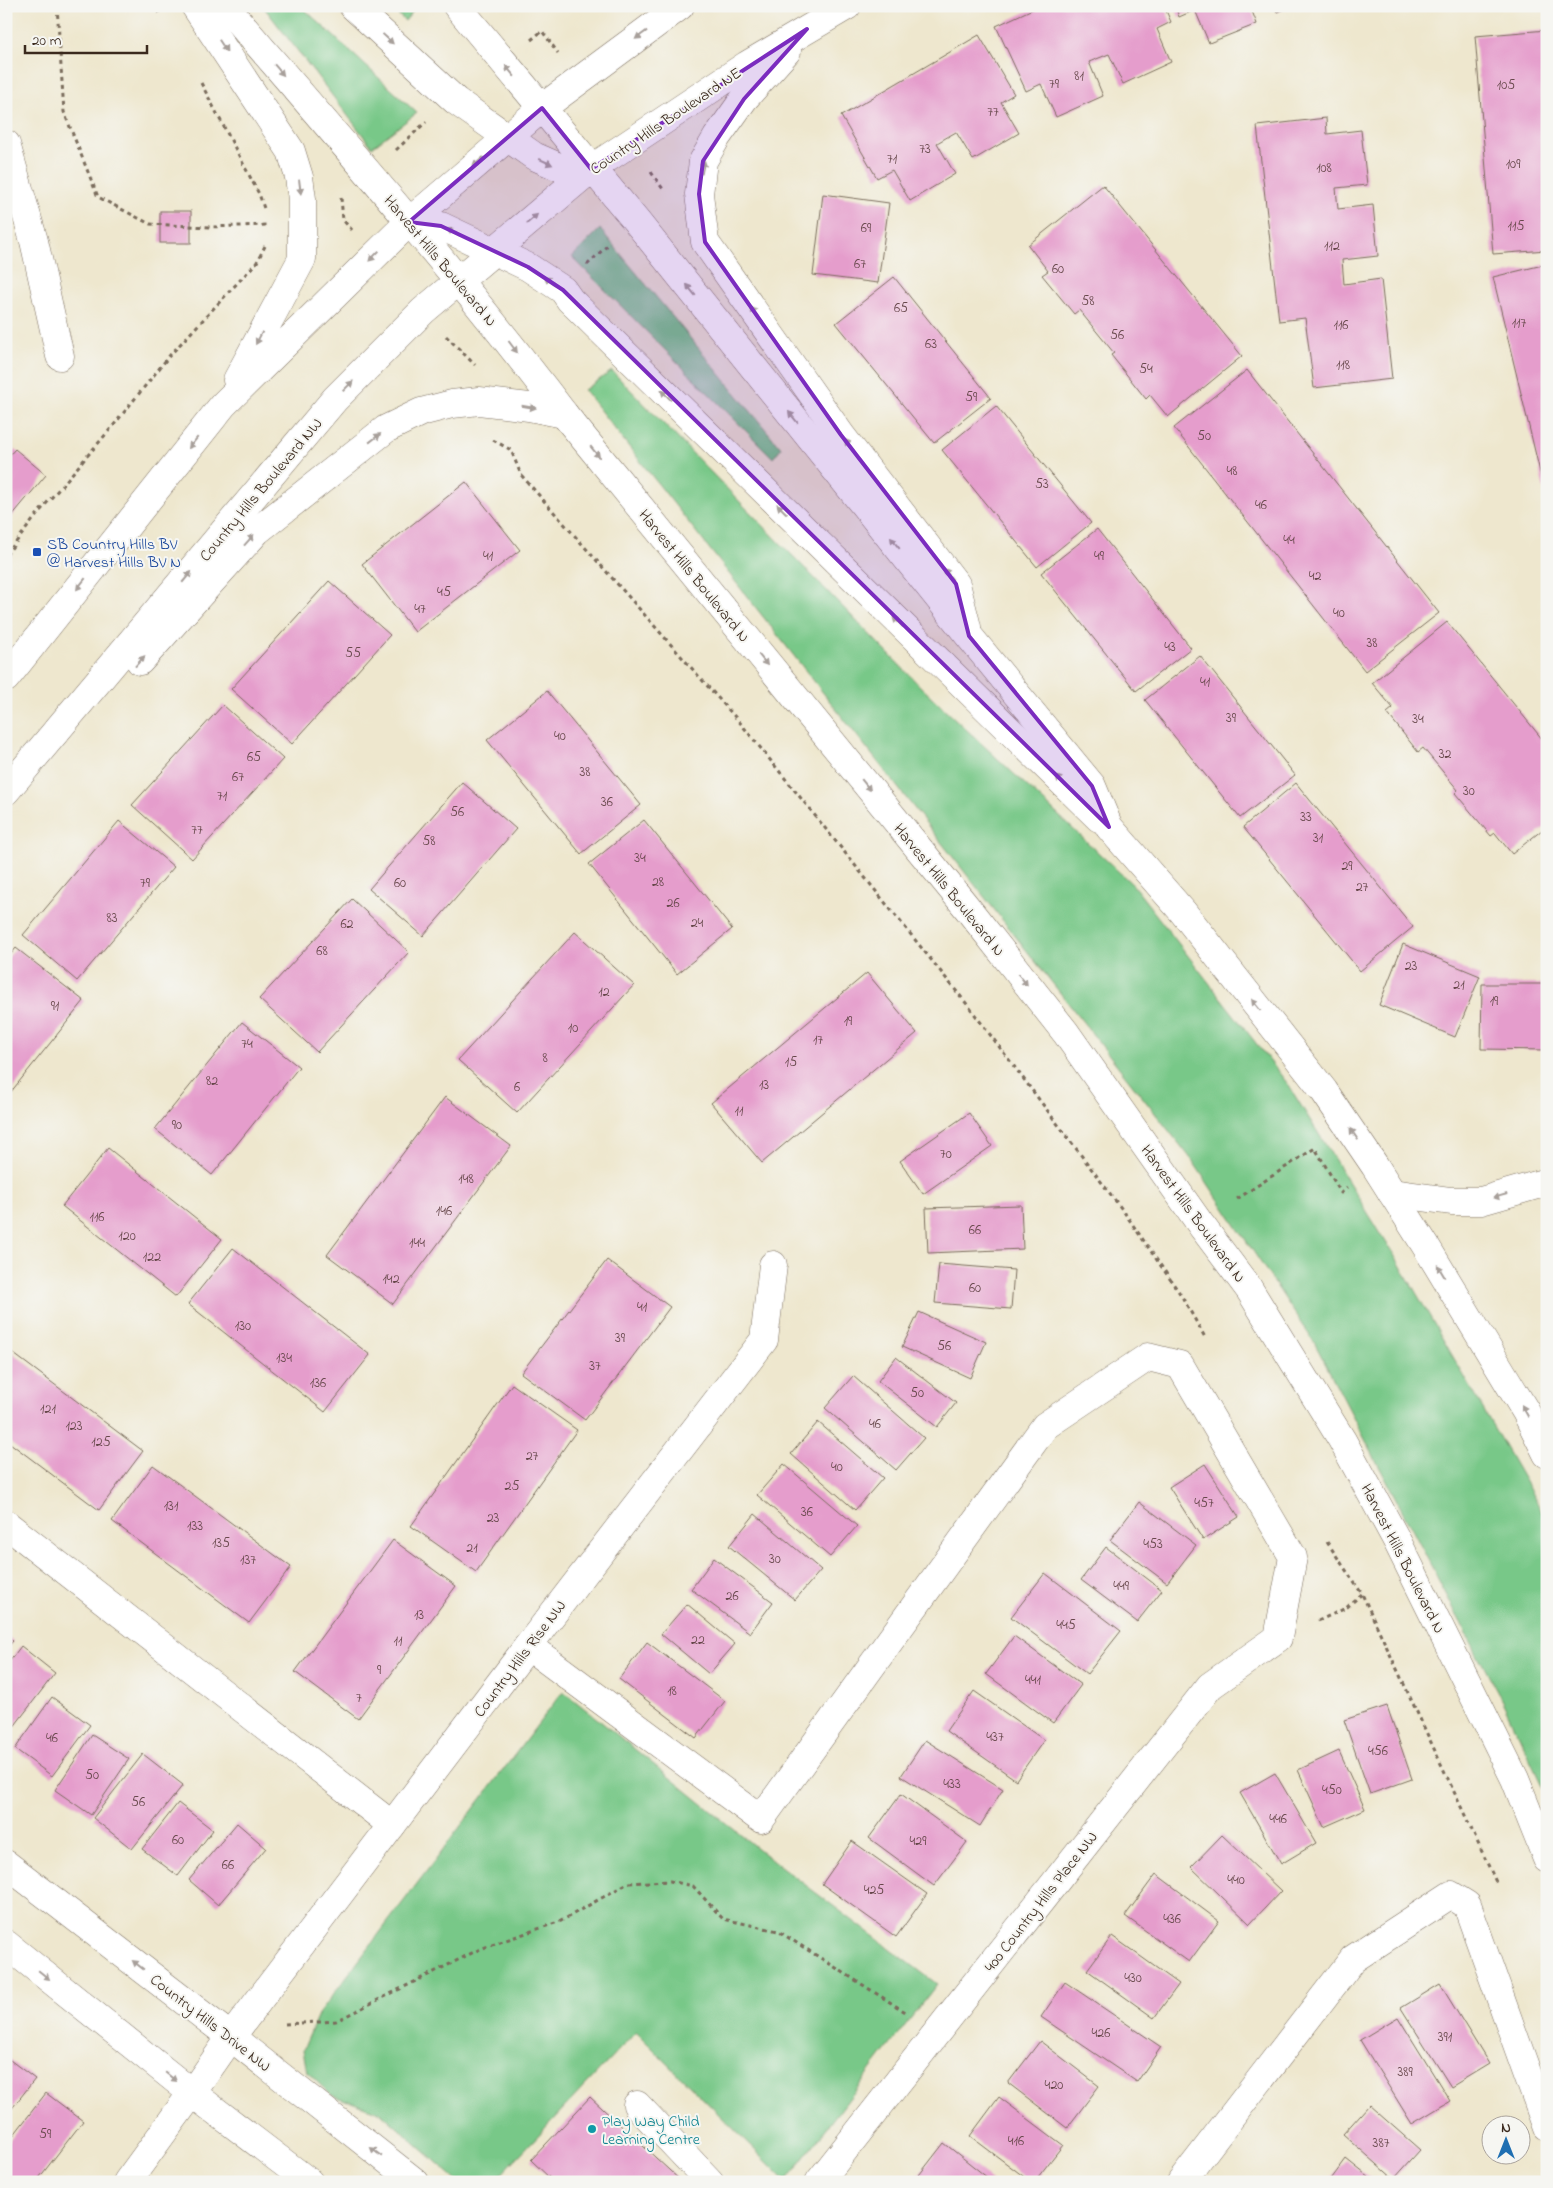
<svg xmlns="http://www.w3.org/2000/svg" width="1553" height="2188" viewBox="0 0 1553 2188" font-family="'Indie Flower',sans-serif">
<style>
.green{fill:#78c888;stroke:#5a7953}
.building{fill:#e59dcc}
.lines{fill:none;stroke-linecap:round;stroke-linejoin:round}
.minor-casing{stroke:#7a6c5c;stroke-width:29}
.major-casing{stroke:#7a6c5c;stroke-width:29}
.path{stroke:#7a6c5c;stroke-width:3;stroke-dasharray:4 4;stroke-linecap:butt}
.minor{stroke:#fff;stroke-width:28}
.major{stroke:#fff;stroke-width:28}
.oneway{fill:#a79f9a}
.marked{fill:#7b2cbf;fill-opacity:0.2;stroke:#7b2cbf;stroke-width:4;stroke-linejoin:round}
.transit-dot{fill:#1a4fb4;stroke:#f6f6f2;stroke-width:2}
.culture-dot{fill:#0f9aa8;stroke:#f6f6f2;stroke-width:2}
.labels{text-anchor:middle;stroke-width:4;stroke-linejoin:round;paint-order:stroke}
.number-label{font-size:14px;fill:#66474a}
.street-label{font-size:16px;fill:#3b2a1e;stroke:#f6f6f2}
.transit-label{font-size:16px;fill:#164399;stroke:#f6f6f2;text-anchor:start}
.culture-label{font-size:16px;fill:#0d838f;stroke:#f6f6f2;text-anchor:start}
</style>
<rect width="100%" height="100%" fill="#f6f6f2"/>
<filter id="ink" filterUnits="userSpaceOnUse"><feTurbulence type="fractalNoise" baseFrequency=".02" numOctaves="2"/><feDisplacementMap in="SourceGraphic" scale="10" xChannelSelector="R" yChannelSelector="G"/><feConvolveMatrix kernelMatrix="1 2 1 2 8 2 1 2 1" color-interpolation-filters="sRGB"/></filter>
<filter id="wash" filterUnits="userSpaceOnUse"><feTurbulence type="fractalNoise" baseFrequency=".0096" numOctaves="4" result="noise"/><feDisplacementMap in="SourceGraphic" scale="20" xChannelSelector="R" yChannelSelector="G"/><feGaussianBlur stdDeviation="1.12" result="paint"/><feColorMatrix in="noise" values="0 0 0 0 0 0 0 0 0 0 0 0 0 0 0 0 0 1.4 0 .05"/><feComposite in="paint" operator="in"/></filter>
<g filter="url(#wash)">
<rect width="100%" height="100%" fill="#eee7ce"/>
<g class="green">
<polygon points="263,6 301,6 417,113 372,147"/>
<polygon points="389,6 417,6 405,21"/>
<polygon points="600,229 781,448 773,458 572,257"/>
<polygon points="612,371 922,688 1133,885 1287,1083 1399,1263 1547,1520 1547,1796 1503,1703 1314,1342 1192,1160 584,390"/>
<polygon points="563,1691 763,1853 937,1984 786,2181 636,2032 494,2182 459,2182 380,2112 331,2095 307,2072 303,2050 319,2013"/>
</g>
<g id="blocks">
<g class="building">
<polygon points="1039,6 1164,6 1171,22 1157,29 1171,62 1123,84 1109,54 1089,62 1103,96 1056,117 1041,84 1026,91 996,26"/>
<polygon points="1175,6 1250,6 1257,24 1209,43 1195,10 1179,17"/>
<polygon points="1274,6 1291,6 1277,12"/>
<polygon points="1547,30 1547,250 1493,254 1475,36"/>
<polygon points="979,35 1014,94 1001,102 1019,133 973,160 956,132 937,143 955,174 910,201 892,170 877,178 841,116"/>
<polygon points="1326,118 1327,134 1361,130 1367,185 1336,188 1338,209 1373,205 1378,256 1342,260 1344,284 1381,279 1392,379 1314,388 1305,318 1279,321 1257,126"/>
<polygon points="1103,185 1242,356 1168,417 1150,395 1146,399 1111,355 1114,353 1079,310 1074,314 1042,275 1048,271 1028,245"/>
<polygon points="823,194 889,203 878,283 813,275"/>
<rect x="160" y="211" width="31" height="32"/>
<polygon points="1547,264 1547,497 1546,497 1493,277"/>
<polygon points="894,277 991,398 934,443 836,323"/>
<polygon points="1247,370 1439,613 1365,671 1174,428"/>
<polygon points="996,406 1091,523 1037,567 942,450"/>
<polygon points="15,449 46,475 6,523 6,459"/>
<polygon points="466,482 520,550 415,632 362,564"/>
<polygon points="1097,529 1191,648 1136,691 1041,573"/>
<polygon points="329,581 390,635 292,744 231,689"/>
<polygon points="1447,622 1547,745 1547,826 1512,854 1495,833 1491,836 1455,793 1458,790 1423,748 1418,752 1387,713 1393,708 1372,683"/>
<polygon points="1200,656 1295,775 1240,818 1145,700"/>
<polygon points="547,691 641,805 581,854 487,740"/>
<polygon points="223,705 283,759 192,859 132,805"/>
<polygon points="462,782 516,829 423,936 369,889"/>
<polygon points="1296,783 1413,927 1360,971 1243,827"/>
<polygon points="644,820 732,929 677,974 589,864"/>
<polygon points="119,821 174,867 77,981 23,935"/>
<polygon points="352,899 409,952 317,1052 259,999"/>
<polygon points="575,932 634,985 517,1113 458,1060"/>
<polygon points="1403,944 1480,976 1455,1037 1379,1005"/>
<polygon points="16,948 84,1001 6,1098 6,960"/>
<polygon points="867,973 917,1033 762,1163 711,1103"/>
<polygon points="1482,984 1547,984 1547,1050 1481,1049"/>
<polygon points="242,1022 299,1067 212,1175 155,1129"/>
<polygon points="445,1097 511,1146 393,1304 327,1255"/>
<polygon points="969,1113 992,1146 923,1194 900,1161"/>
<polygon points="108,1148 222,1239 176,1297 62,1206"/>
<polygon points="1021,1205 1023,1249 928,1253 926,1208"/>
<polygon points="233,1248 370,1355 325,1412 188,1304"/>
<polygon points="607,1260 670,1307 585,1420 521,1373"/>
<polygon points="939,1264 1014,1270 1011,1309 935,1303"/>
<polygon points="919,1312 986,1342 970,1378 902,1347"/>
<polygon points="6,1348 143,1451 99,1510 6,1440"/>
<polygon points="896,1357 956,1403 937,1427 878,1381"/>
<polygon points="853,1376 924,1438 896,1470 825,1408"/>
<polygon points="512,1384 577,1430 476,1572 411,1526"/>
<polygon points="818,1422 883,1478 855,1510 791,1454"/>
<polygon points="784,1464 857,1526 830,1557 757,1495"/>
<polygon points="1205,1464 1239,1517 1203,1540 1169,1487"/>
<polygon points="153,1465 291,1567 249,1623 112,1521"/>
<polygon points="1139,1502 1196,1545 1167,1583 1110,1540"/>
<polygon points="755,1514 821,1570 795,1600 729,1546"/>
<polygon points="393,1540 456,1586 358,1719 295,1672"/>
<polygon points="1106,1547 1162,1590 1137,1622 1081,1580"/>
<polygon points="714,1558 773,1602 750,1633 691,1589"/>
<polygon points="1045,1573 1121,1631 1087,1674 1011,1617"/>
<polygon points="687,1604 735,1644 709,1674 661,1634"/>
<polygon points="6,1635 13,1641 6,1649"/>
<polygon points="1014,1636 1081,1685 1053,1723 986,1674"/>
<polygon points="647,1642 725,1701 696,1738 619,1679"/>
<polygon points="21,1646 55,1673 6,1737 6,1666"/>
<polygon points="974,1691 1044,1740 1016,1780 946,1731"/>
<polygon points="52,1697 90,1725 52,1776 15,1749"/>
<polygon points="1387,1706 1412,1779 1370,1794 1344,1720"/>
<polygon points="92,1735 129,1759 91,1815 55,1790"/>
<polygon points="925,1740 1003,1789 980,1826 901,1776"/>
<polygon points="1339,1751 1365,1809 1324,1827 1298,1770"/>
<polygon points="143,1754 183,1785 132,1849 93,1818"/>
<polygon points="1275,1773 1316,1843 1281,1864 1240,1793"/>
<polygon points="901,1794 967,1842 934,1886 869,1838"/>
<polygon points="178,1803 213,1830 178,1876 142,1849"/>
<polygon points="237,1823 266,1848 218,1905 189,1880"/>
<polygon points="1222,1835 1281,1891 1250,1924 1191,1867"/>
<polygon points="852,1841 927,1894 896,1937 822,1884"/>
<polygon points="1156,1874 1219,1921 1189,1962 1125,1916"/>
<polygon points="1112,1936 1179,1984 1154,2018 1087,1970"/>
<polygon points="1065,1982 1161,2047 1137,2082 1041,2017"/>
<polygon points="1440,1984 1489,2064 1451,2087 1401,2008"/>
<polygon points="1398,2017 1450,2101 1412,2124 1360,2040"/>
<polygon points="1040,2041 1099,2086 1067,2128 1008,2083"/>
<polygon points="6,2057 35,2079 6,2116"/>
<polygon points="46,2093 83,2121 36,2182 16,2182 6,2175 6,2145"/>
<polygon points="590,2097 682,2182 554,2182 531,2160"/>
<polygon points="999,2097 1063,2145 1034,2182 1031,2182 970,2136"/>
<polygon points="1369,2105 1420,2150 1394,2179 1343,2134"/>
<polygon points="944,2143 993,2182 920,2182 916,2179"/>
<polygon points="1346,2159 1375,2182 1329,2182"/>
</g>
</g>
</g>
<g filter="url(#ink)">
<use href="#blocks" fill-opacity="0" stroke="#7a6c5c" stroke-width="1"/>
<g class="lines">
<defs>
<g id="minor">
<polyline points="6,144 34,241 60,356"/>
<polyline points="1392,1193 1451,1201 1481,1201 1547,1182"/>
<polyline points="6,1524 392,1825"/>
<polyline points="528,1646 761,1819 1045,1426 1148,1357 1180,1365 1293,1557 1278,1638 1210,1686 819,2182"/>
<polyline points="6,1864 231,2037 415,2182"/>
<polyline points="6,1944 192,2093 309,2182"/>
<polyline points="637,2105 710,2182"/>
<polyline points="127,2182 192,2093 231,2037 528,1646 764,1340 773,1265"/>
<polyline points="1181,2182 1353,1959 1451,1895 1467,1905 1547,2128"/>
</g>
<g id="major">
<polyline points="195,6 291,151 299,177 302,199 302,259 237,380"/>
<path d="M 225,6 C 340,140 457,273 564,414 L 964,904 L 1066,1033 L 1201,1225 L 1249,1289 L 1342,1440 L 1396,1539 L 1515,1779 L 1547,1859"/>
<polyline points="353,6 456,101 534,156 559,167 591,169"/>
<polyline points="457,6 637,222 969,636 1092,786 1109,827 1183,912 1324,1091 1375,1166 1427,1248 1526,1412 1547,1454"/>
<polyline points="787,51 744,99 717,137 703,161 699,194 705,242 841,435 956,584 967,627"/>
<polyline points="409,222 441,226 528,267 563,290 570,300 1099,818"/>
<polyline points="140,661 257,531 386,429 421,412 452,404 479,401 529,407 564,414"/>
<polyline points="6,678 223,405 409,222 542,108 680,6"/>
<polyline points="6,791 335,399 423,311 591,169 747,65 847,6"/>
</g>
</defs>
<use href="#minor" class="minor-casing"/>
<use href="#major" class="major-casing"/>
<g class="path">
<polyline points="57,6 64,112 98,197 150,224 210,227 267,225"/>
<polyline points="153,6 159,13"/>
<polyline points="531,40 542,31 558,53"/>
<polyline points="201,83 259,194 265,211"/>
<polyline points="396,150 426,122"/>
<polyline points="651,172 663,189"/>
<polyline points="341,198 343,220 352,230"/>
<polyline points="587,265 610,243"/>
<polyline points="446,336 475,365"/>
<polyline points="493,440 511,450 521,475 742,725 970,1008 1124,1212 1181,1295 1206,1339"/>
<polyline points="6,555 40,511 113,426 170,355 257,262 265,246"/>
<polyline points="1237,1199 1315,1148 1341,1193 1347,1188"/>
<polyline points="1327,1542 1362,1594 1496,1882"/>
<polyline points="1318,1621 1346,1608 1362,1594"/>
<polyline points="285,2024 336,2021 480,1949 561,1921 628,1883 670,1881 693,1886 723,1919 778,1931 907,2013"/>
</g>
<use href="#minor" class="minor"/>
<use href="#major" class="major"/>
</g>
<defs><path id="oneway-solid" d="M-6-.8H1V-3.2L6.5 0L1 3.2V.8H-6Z" transform="scale(1.25)"/></defs>
<g class="oneway">
<use href="#oneway-solid" transform="translate(641 35) rotate(144)"/>
<use href="#oneway-solid" transform="translate(388 39) rotate(43)"/>
<use href="#oneway-solid" transform="translate(223 46) rotate(57)"/>
<use href="#oneway-solid" transform="translate(279 70) rotate(49)"/>
<use href="#oneway-solid" transform="translate(510 71) rotate(-130)"/>
<use href="#oneway-solid" transform="translate(478 162) rotate(139)"/>
<use href="#oneway-solid" transform="translate(546 162) rotate(24)"/>
<use href="#oneway-solid" transform="translate(703 167) rotate(-79)"/>
<use href="#oneway-solid" transform="translate(300 187) rotate(83)"/>
<use href="#oneway-solid" transform="translate(532 219) rotate(-41)"/>
<use href="#oneway-solid" transform="translate(453 232) rotate(-155)"/>
<use href="#oneway-solid" transform="translate(374 256) rotate(135)"/>
<use href="#oneway-solid" transform="translate(550 281) rotate(-147)"/>
<use href="#oneway-solid" transform="translate(691 290) rotate(-129)"/>
<use href="#oneway-solid" transform="translate(755 313) rotate(-125)"/>
<use href="#oneway-solid" transform="translate(259 338) rotate(118)"/>
<use href="#oneway-solid" transform="translate(513 347) rotate(53)"/>
<use href="#oneway-solid" transform="translate(348 386) rotate(-45)"/>
<use href="#oneway-solid" transform="translate(666 395) rotate(-135)"/>
<use href="#oneway-solid" transform="translate(529 407) rotate(9)"/>
<use href="#oneway-solid" transform="translate(793 417) rotate(-129)"/>
<use href="#oneway-solid" transform="translate(375 438) rotate(-38)"/>
<use href="#oneway-solid" transform="translate(193 443) rotate(129)"/>
<use href="#oneway-solid" transform="translate(849 445) rotate(-128)"/>
<use href="#oneway-solid" transform="translate(595 452) rotate(51)"/>
<use href="#oneway-solid" transform="translate(782 509) rotate(-135)"/>
<use href="#oneway-solid" transform="translate(249 540) rotate(-48)"/>
<use href="#oneway-solid" transform="translate(895 543) rotate(-129)"/>
<use href="#oneway-solid" transform="translate(948 574) rotate(-128)"/>
<use href="#oneway-solid" transform="translate(187 577) rotate(-50)"/>
<use href="#oneway-solid" transform="translate(81 584) rotate(128)"/>
<use href="#oneway-solid" transform="translate(898 622) rotate(-135)"/>
<use href="#oneway-solid" transform="translate(763 660) rotate(51)"/>
<use href="#oneway-solid" transform="translate(140 661) rotate(-48)"/>
<use href="#oneway-solid" transform="translate(1061 781) rotate(-136)"/>
<use href="#oneway-solid" transform="translate(866 785) rotate(51)"/>
<use href="#oneway-solid" transform="translate(1023 980) rotate(52)"/>
<use href="#oneway-solid" transform="translate(1256 1005) rotate(-128)"/>
<use href="#oneway-solid" transform="translate(1354 1134) rotate(-124)"/>
<use href="#oneway-solid" transform="translate(1500 1196) rotate(164)"/>
<use href="#oneway-solid" transform="translate(1441 1271) rotate(-121)"/>
<use href="#oneway-solid" transform="translate(1525 1411) rotate(-119)"/>
<use href="#oneway-solid" transform="translate(138 1965) rotate(-142)"/>
<use href="#oneway-solid" transform="translate(44 1975) rotate(39)"/>
<use href="#oneway-solid" transform="translate(171 2077) rotate(39)"/>
<use href="#oneway-solid" transform="translate(376 2152) rotate(-142)"/>
</g>
</g>
<path class="marked" d="M 807,29 L 744,99 L 703,161 L 699,194 L 705,242 L 841,435 L 956,584 L 969,636 L 1092,786 L 1109,827 L 563,290 L 528,267 L 441,226 L 409,222 L 542,108 L 591,169 Z"/>
<rect class="transit-dot" x="32" y="547" width="10" height="10" rx="2.5"/>
<circle class="culture-dot" cx="592" cy="2129" r="5"/>
<g class="labels">
<g class="number-label">
<text x="1079" y="80">81</text>
<text x="1054" y="88">79</text>
<text x="1506" y="89">105</text>
<text x="993" y="116">77</text>
<text x="925" y="153">73</text>
<text x="892" y="163">71</text>
<text x="1513" y="168">109</text>
<text x="1324" y="172">108</text>
<text x="1516" y="230">115</text>
<text x="866" y="232">69</text>
<text x="1332" y="250">112</text>
<text x="860" y="268">67</text>
<text x="1058" y="273">60</text>
<text x="1088" y="305">58</text>
<text x="901" y="312">65</text>
<text x="1519" y="327">117</text>
<text x="1341" y="329">116</text>
<text x="1117" y="339">56</text>
<text x="931" y="348">63</text>
<text x="1343" y="369">118</text>
<text x="1146" y="373">54</text>
<text x="971" y="401">59</text>
<text x="1204" y="440">50</text>
<text x="1232" y="475">48</text>
<text x="1042" y="488">53</text>
<text x="1261" y="509">46</text>
<text x="1289" y="544">44</text>
<text x="488" y="560">41</text>
<text x="1099" y="560">49</text>
<text x="1315" y="580">42</text>
<text x="444" y="596">45</text>
<text x="420" y="613">47</text>
<text x="1339" y="617">40</text>
<text x="1372" y="647">38</text>
<text x="1170" y="651">43</text>
<text x="353" y="657">55</text>
<text x="1205" y="686">41</text>
<text x="1231" y="722">39</text>
<text x="1418" y="723">34</text>
<text x="560" y="740">40</text>
<text x="1445" y="758">32</text>
<text x="254" y="761">65</text>
<text x="585" y="776">38</text>
<text x="238" y="781">67</text>
<text x="1469" y="795">30</text>
<text x="222" y="800">71</text>
<text x="607" y="806">36</text>
<text x="457" y="816">56</text>
<text x="1306" y="821">33</text>
<text x="197" y="834">77</text>
<text x="1318" y="842">31</text>
<text x="429" y="845">58</text>
<text x="640" y="862">34</text>
<text x="1347" y="870">29</text>
<text x="658" y="886">28</text>
<text x="145" y="887">79</text>
<text x="400" y="887">60</text>
<text x="1362" y="891">27</text>
<text x="673" y="907">26</text>
<text x="112" y="922">83</text>
<text x="697" y="927">24</text>
<text x="347" y="928">62</text>
<text x="322" y="955">68</text>
<text x="1411" y="970">23</text>
<text x="1459" y="989">21</text>
<text x="604" y="996">12</text>
<text x="1494" y="1005">19</text>
<text x="55" y="1010">91</text>
<text x="848" y="1025">19</text>
<text x="573" y="1032">10</text>
<text x="818" y="1044">17</text>
<text x="247" y="1048">74</text>
<text x="545" y="1062">8</text>
<text x="791" y="1066">15</text>
<text x="212" y="1085">82</text>
<text x="764" y="1089">13</text>
<text x="517" y="1091">6</text>
<text x="739" y="1115">11</text>
<text x="177" y="1129">90</text>
<text x="946" y="1158">70</text>
<text x="466" y="1183">148</text>
<text x="444" y="1215">146</text>
<text x="97" y="1221">116</text>
<text x="975" y="1234">66</text>
<text x="127" y="1240">120</text>
<text x="417" y="1247">144</text>
<text x="152" y="1261">122</text>
<text x="391" y="1283">142</text>
<text x="975" y="1292">60</text>
<text x="642" y="1311">41</text>
<text x="243" y="1330">130</text>
<text x="620" y="1342">39</text>
<text x="944" y="1350">56</text>
<text x="284" y="1362">134</text>
<text x="595" y="1370">37</text>
<text x="318" y="1387">136</text>
<text x="917" y="1397">50</text>
<text x="48" y="1413">121</text>
<text x="875" y="1428">46</text>
<text x="74" y="1430">123</text>
<text x="101" y="1446">125</text>
<text x="532" y="1460">27</text>
<text x="837" y="1471">40</text>
<text x="512" y="1490">25</text>
<text x="1204" y="1507">457</text>
<text x="171" y="1510">131</text>
<text x="807" y="1516">36</text>
<text x="493" y="1522">23</text>
<text x="195" y="1530">133</text>
<text x="221" y="1547">135</text>
<text x="1153" y="1548">453</text>
<text x="472" y="1552">21</text>
<text x="775" y="1563">30</text>
<text x="248" y="1564">137</text>
<text x="1121" y="1590">449</text>
<text x="732" y="1600">26</text>
<text x="419" y="1619">13</text>
<text x="1066" y="1629">445</text>
<text x="698" y="1644">22</text>
<text x="398" y="1645">11</text>
<text x="379" y="1674">9</text>
<text x="1033" y="1684">441</text>
<text x="672" y="1695">18</text>
<text x="359" y="1702">7</text>
<text x="995" y="1741">437</text>
<text x="52" y="1742">46</text>
<text x="1378" y="1755">456</text>
<text x="92" y="1779">50</text>
<text x="952" y="1788">433</text>
<text x="1332" y="1794">450</text>
<text x="138" y="1806">56</text>
<text x="1278" y="1823">446</text>
<text x="178" y="1844">60</text>
<text x="918" y="1845">429</text>
<text x="228" y="1869">66</text>
<text x="1236" y="1884">440</text>
<text x="874" y="1894">425</text>
<text x="1172" y="1923">436</text>
<text x="1133" y="1982">430</text>
<text x="1101" y="2037">426</text>
<text x="1445" y="2041">391</text>
<text x="1405" y="2076">389</text>
<text x="1054" y="2089">420</text>
<text x="45" y="2138">59</text>
<text x="1016" y="2145">416</text>
<text x="1381" y="2147">387</text>
</g>
<g class="street-label">
<text transform="translate(665 120) rotate(-34)" y="6">Country Hills Boulevard NE</text>
<text transform="translate(441 260) rotate(50)" y="6">Harvest Hills Boulevard N</text>
<text transform="translate(260 489) rotate(-50)" y="6">Country Hills Boulevard NW</text>
<text transform="translate(695 575) rotate(51)" y="6">Harvest Hills Boulevard N</text>
<text transform="translate(950 889) rotate(51)" y="6">Harvest Hills Boulevard N</text>
<text transform="translate(1194 1213) rotate(54)" y="6">Harvest Hills Boulevard N</text>
<text transform="translate(1404 1558) rotate(63)" y="6">Harvest Hills Boulevard N</text>
<text transform="translate(519 1658) rotate(-53)" y="6">Country Hills Rise NW</text>
<text transform="translate(1040 1901) rotate(-52)" y="6">400 Country Hills Place NW</text>
<text transform="translate(211 2022) rotate(38)" y="6">Country Hills Drive NW</text>
</g>
<g class="transit-label">
<text x="47" y="549">SB Country Hills BV<tspan x="47" dy="18">@ Harvest Hills BV N</tspan></text>
</g>
<g class="culture-label">
<text x="602" y="2126">Play Way Child<tspan x="602" dy="18">Learning Centre</tspan></text>
</g>
</g>
<rect width="1553" height="2188" fill="none" stroke="#f6f6f2" stroke-width="25"/>
<g transform="translate(1506 2140)"><circle r="24" fill="#f6f6f2" stroke="#aba49d"/>
<path d="M0-4L9 19L0 12L-9 19Z" fill="#1f6fb2"/>
<text y="-8" font-size="14" font-weight="bold" text-anchor="middle" fill="#3b2a1e">N</text>
</g>
<path d="M25 45v8h122v-8" fill="none" stroke="#3b2a1e" stroke-width="2.5"/>
<text x="32" y="45" font-size="15" fill="#3b2a1e" stroke="#f6f6f2" stroke-width="4" paint-order="stroke">20 m</text>
</svg>
